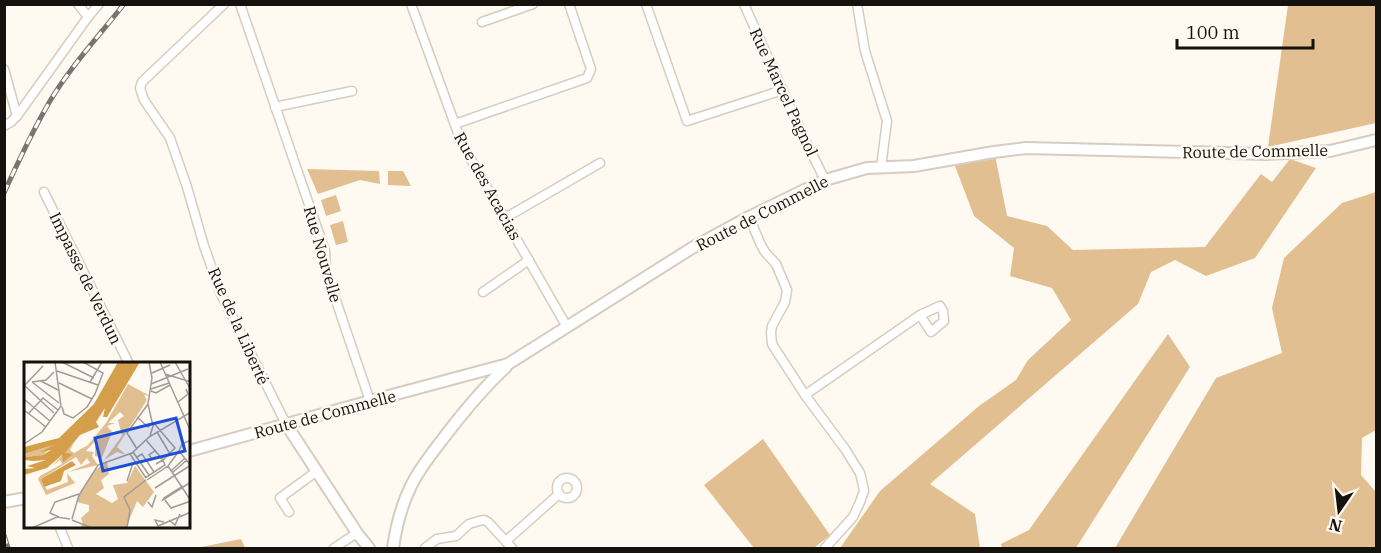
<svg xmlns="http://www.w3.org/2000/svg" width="1381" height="553" viewBox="0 0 1381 553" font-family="'IBM Plex Serif',serif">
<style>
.green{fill:#e1bf91}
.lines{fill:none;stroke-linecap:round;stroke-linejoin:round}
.minor-casing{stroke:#d6cdc1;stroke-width:11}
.tertiary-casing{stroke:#d6cdc1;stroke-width:14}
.minor{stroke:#fff;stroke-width:8}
.tertiary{stroke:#fff;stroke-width:10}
.rail-casing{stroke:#78746e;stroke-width:5}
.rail{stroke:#fef9f1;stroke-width:3;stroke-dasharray:9;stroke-linecap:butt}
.labels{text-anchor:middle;stroke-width:5;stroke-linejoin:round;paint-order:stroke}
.street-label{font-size:16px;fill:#15110d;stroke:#fef9f1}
.inset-road{fill:none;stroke:#a19c96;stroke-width:1.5}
.view{fill:#1d4ed8;fill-opacity:0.15;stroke:#1d4ed8;stroke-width:3}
.inset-edge{fill:none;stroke:#15110d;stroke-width:3}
</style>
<rect width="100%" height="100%" fill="#fef9f1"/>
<g class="green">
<polygon points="1288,5 1376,5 1376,123 1268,147"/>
<polygon points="995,155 1007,216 1047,226 1073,250 1205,247 1261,174 1272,182 1290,159 1316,168 1255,258 1206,276 1175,260 1151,272 1138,304 930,484 975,514 980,548 840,548 880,491 979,406 1016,380 1028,360 1071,320 1052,288 1010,276 1014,248 974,216 955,166"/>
<polygon points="307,169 379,171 380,184 360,180 318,194"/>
<polygon points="388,171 403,171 411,186 388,185"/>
<polygon points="1376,192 1376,430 1362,438 1361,475 1376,492 1376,548 1115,548 1216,378 1282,353 1272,308 1284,258 1342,203"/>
<polygon points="336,195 341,211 326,216 321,200"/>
<polygon points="343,221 348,242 336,245 330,225"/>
<polygon points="1168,334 1190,367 1076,548 1002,548 1001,544 1029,530"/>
<polygon points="763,439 830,535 814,548 754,548 704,485"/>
<polygon points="241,539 245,548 196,548"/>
</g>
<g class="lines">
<defs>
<g id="minor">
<polyline points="224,4 142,82 140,88 144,100 170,138 187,187 204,246 221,294 286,424"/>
<polyline points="240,4 325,251 326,271 370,401"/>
<polyline points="411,4 462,144 567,327"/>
<polyline points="646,4 687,121 783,90"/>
<polyline points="744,4 803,136 825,180"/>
<polyline points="857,4 865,51 887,121 881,167"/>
<polyline points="88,17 99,4"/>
<polyline points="482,22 533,4"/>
<polyline points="4,69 17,116"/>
<polyline points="275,107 352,91"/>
<polyline points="455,124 587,78 591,69 569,4"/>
<polyline points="4,126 11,122 17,116 88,17 78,4"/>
<polyline points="44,192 129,364"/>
<polyline points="749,217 761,245 765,252 776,264 787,290 785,302 772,326 771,333 772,344 805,395 845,449 860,473 862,481 864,491 860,502 853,517 825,548"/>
<polyline points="505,218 600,163"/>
<polyline points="483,292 529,260"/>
<polyline points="805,395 920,315 931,332 944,321 943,311 940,306 920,315"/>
<circle cx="567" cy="488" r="10"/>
<polyline points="289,512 280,498 317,471"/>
<polyline points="60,528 68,548"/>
<polyline points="506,541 559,494"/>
<polyline points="334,548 357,533"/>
<polyline points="425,548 437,539 456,536 469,524 479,521 484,520 488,522 512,548"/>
</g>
<g id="tertiary">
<polyline points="286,424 357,533 369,548"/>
<polyline points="189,451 370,401 508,364 692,248 749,217 825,180 867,168 914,166 994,152 1026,148 1267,154 1330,151 1376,140"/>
<polyline points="4,502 26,498"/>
<path d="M 393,548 C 396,527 401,506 411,486 C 418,471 429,457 439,444 C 460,416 481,390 506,367"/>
</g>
</defs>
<use href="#minor" class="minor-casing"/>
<use href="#tertiary" class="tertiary-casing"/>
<use href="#minor" class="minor"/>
<use href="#tertiary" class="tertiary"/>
<defs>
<g id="rail">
<path d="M 4,193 C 18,162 33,130 50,101 C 71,66 99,36 124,4"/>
<polyline points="4,535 8,548"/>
</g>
</defs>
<use href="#rail" class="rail-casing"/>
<use href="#rail" class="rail"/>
</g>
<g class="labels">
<g class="street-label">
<text transform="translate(784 92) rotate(65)" y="6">Rue Marcel Pagnol</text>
<text transform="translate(1255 151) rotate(-1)" y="6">Route de Commelle</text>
<text transform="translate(488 186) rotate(61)" y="6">Rue des Acacias</text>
<text transform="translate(762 213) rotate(-27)" y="6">Route de Commelle</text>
<text transform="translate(323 254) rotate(74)" y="6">Rue Nouvelle</text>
<text transform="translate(86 278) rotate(64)" y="6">Impasse de Verdun</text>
<text transform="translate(239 326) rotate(66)" y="6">Rue de la Liberté</text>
<text transform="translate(325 414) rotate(-15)" y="6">Route de Commelle</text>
</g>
</g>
<g transform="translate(24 362)">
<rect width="166" height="166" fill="#fef9f1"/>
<path d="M 104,22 L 126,34 L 120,33 L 123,38 L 93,85 L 102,93 L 93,90 L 80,98 L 98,74 L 94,58 L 100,54 L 96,50 L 84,61 L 91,61 L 83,64 L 88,70 L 78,96 L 71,94 L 71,79 L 62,89 L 70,90 L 68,94 L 74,103 L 44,110 L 66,101 L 63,96 L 57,103 L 52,95 L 17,117 L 23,128 L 44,120 L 43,111 L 51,121 L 22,133 L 14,117 L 16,114 L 38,102 L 36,98 L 29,103 L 50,81 L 46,88 L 50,91 L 64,83 L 82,61 ZM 30,83 L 19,93 L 0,95 L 0,92 ZM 83,99 L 85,112 L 77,118 L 80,126 L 72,132 L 88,141 L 94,137 L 89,123 L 103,121 L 111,104 L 130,130 L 119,145 L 113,139 L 102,166 L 56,166 L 59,162 L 57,156 L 65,149 L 65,143 L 53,140 L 55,133 L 70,109 Z" fill="#e1bf91"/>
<path d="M 94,0 L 116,0 L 83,55 L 79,55 L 81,46 L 72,60 L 75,65 L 56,73 L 41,91 L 49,92 L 39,100 L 38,93 L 23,106 L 0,113 L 0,107 L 11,106 L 3,104 L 22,98 L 9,99 L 1,98 L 0,95 L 19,93 L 27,88 L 16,90 L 30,83 L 0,92 L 0,85 L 35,76 L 70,42 ZM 48,99 L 52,103 L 40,109 L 37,119 L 20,125 L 17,117 Z" fill="#d59e4b"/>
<path class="inset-road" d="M 38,0 L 70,16M 125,0 L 128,16 L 124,42 L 129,64 L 126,74M 136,0 L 167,70M 151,0 L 167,28M 33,9 L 74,23M 128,11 L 146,3M 141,12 L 167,20M 17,19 L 34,28M 8,20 L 35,41M 8,20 L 22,18 L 30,10M 66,20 L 78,0M 35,21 L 68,37M 127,22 L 164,7M 0,24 L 19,4M 1,24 L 30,51M 127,27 L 145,21M 127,29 L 132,31 L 146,23M 1,38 L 26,59M 154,40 L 164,32 L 162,27M 38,45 L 40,52 L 49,56 L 63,45 L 71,32 L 79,11 L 59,0M 0,48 L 22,65M 5,51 L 19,36 L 34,48M 113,55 L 124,65 L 129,60M 133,70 L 146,92M 122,78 L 139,98 L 132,102M 167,78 L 158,82 L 155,89 L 167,104M 0,82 L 18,70 L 37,44 L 31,0M 113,87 L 103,71 L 124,42M 109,90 L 125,113M 106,92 L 122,116M 113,95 L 118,92 L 130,110M 132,95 L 128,97 L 125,93 L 132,88M 144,104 L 167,139M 147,109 L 161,96M 148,111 L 163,98M 121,116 L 141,103 L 139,98 L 151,86 L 129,60M 123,118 L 144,104 L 155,89M 103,119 L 109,101M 159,124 L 140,136 L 139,138 L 167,120M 131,126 L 167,103M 141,138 L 147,146 L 167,139M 124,140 L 128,145 L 132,133M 35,155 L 26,151 L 31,140 L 55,132M 48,157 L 55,133 L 74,103 L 108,91 L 125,75 L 167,50M 48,158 L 68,166M 145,158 L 151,163 L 156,152M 140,160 L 131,158 L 134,164 L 167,150M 8,166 L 33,155 L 46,157M 103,166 L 106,148 L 100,135 L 122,118"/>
<path class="view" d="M 152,56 L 161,89 L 79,109 L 71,76 Z"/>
<rect width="166" height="166" class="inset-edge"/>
</g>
<rect width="1381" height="553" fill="none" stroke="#15110d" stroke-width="12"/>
<g transform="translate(1339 511) rotate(194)" stroke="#fef9f1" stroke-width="4.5" paint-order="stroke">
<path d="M0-4.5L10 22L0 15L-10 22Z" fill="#15110d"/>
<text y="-9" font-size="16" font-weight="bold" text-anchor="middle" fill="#15110d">N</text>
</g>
<path d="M1177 39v9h136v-9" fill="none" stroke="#15110d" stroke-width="3"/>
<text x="1186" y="39" font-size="18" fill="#15110d" stroke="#fef9f1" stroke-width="4.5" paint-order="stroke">100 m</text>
</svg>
